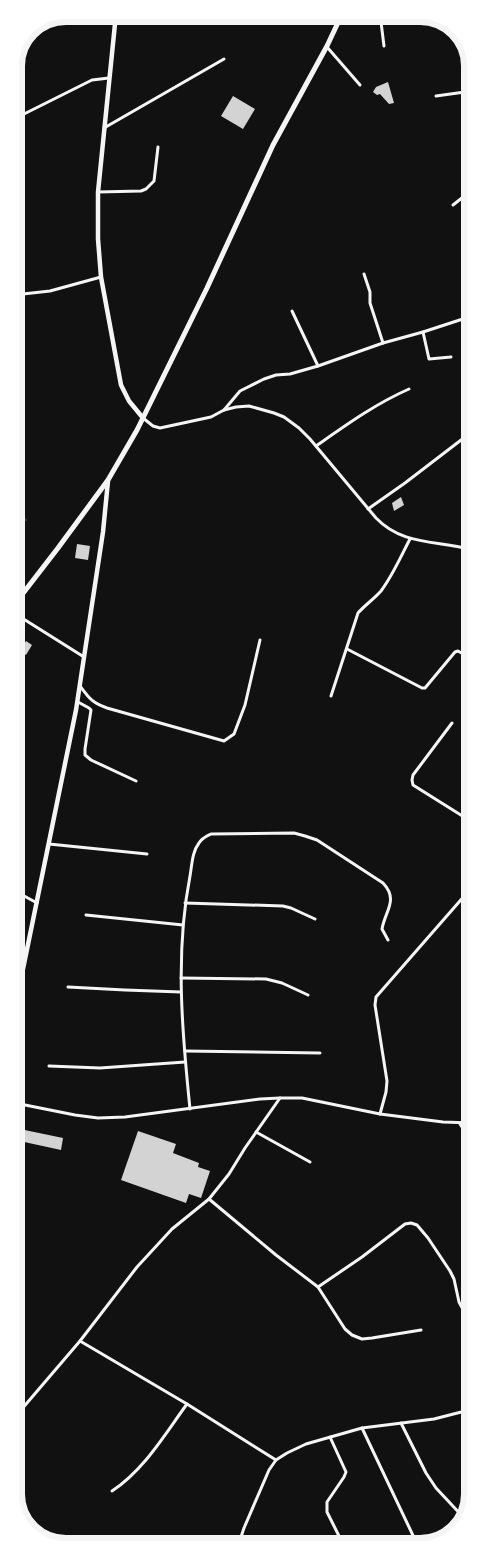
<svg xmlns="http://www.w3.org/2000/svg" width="487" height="1561" viewBox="0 0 487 1561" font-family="Karla,sans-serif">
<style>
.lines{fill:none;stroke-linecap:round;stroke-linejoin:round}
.stream{stroke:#333;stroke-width:2.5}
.building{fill:#d3d3d3}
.minor{stroke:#f5f5f5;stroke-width:3}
.tertiary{stroke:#f5f5f5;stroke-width:4.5}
.secondary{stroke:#f5f5f5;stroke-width:5}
.rim{fill:none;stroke:#f5f5f5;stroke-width:6}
</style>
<rect width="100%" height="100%" fill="#111"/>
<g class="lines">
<polyline class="stream" points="14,507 19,515 26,520"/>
</g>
<g class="building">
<polygon points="150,14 165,14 164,21 157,20 152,22 148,16"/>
<polygon points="392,14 423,14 423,21 413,22 413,25 405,25 404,22 400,22 400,17 392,17"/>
<polygon points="388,82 394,103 389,104 380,94 377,95 373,92 376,87"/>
<polygon points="233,96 255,109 243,129 221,116"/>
<polygon points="401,497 404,505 394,511 392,503"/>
<polygon points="77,544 90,546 88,560 75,558"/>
<polygon points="26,641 32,645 26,655 20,651"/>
<polygon points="15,1128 63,1138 61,1150 15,1140"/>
<polygon points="138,1131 176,1144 173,1153 199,1163 198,1167 210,1171 201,1198 189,1194 186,1203 121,1180"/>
</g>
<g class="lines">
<g class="minor">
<polyline points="380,14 384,46"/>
<polyline points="327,47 360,85"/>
<polyline points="468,57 472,91"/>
<polyline points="436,96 472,91"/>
<polyline points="14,119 92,80 109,78"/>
<polyline points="104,128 224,59"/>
<polyline points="98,192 141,191 146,189 154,181 158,147"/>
<polyline points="453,205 472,190"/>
<polyline points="364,274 370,292 370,303 383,343"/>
<polyline points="14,295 50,291 101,277"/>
<polyline points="292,311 318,366"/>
<polyline points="423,332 429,359 451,357"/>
<polyline points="224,410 240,391 264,379 276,375 290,374 318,366 383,343 423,332 472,316"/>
<path d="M 143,418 L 153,426 L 160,428 L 211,417 L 224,410 L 236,407 L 249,406 L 274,413 L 284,417 L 299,428 L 310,439 L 376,518 C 403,546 437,540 472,550"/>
<path d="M 316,446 C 346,425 375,404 409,389"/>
<polyline points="368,509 405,483 465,437"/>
<polyline points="14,613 84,657"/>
<polyline points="347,649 422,688 425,688 455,652 458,651 472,659"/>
<path d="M 80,686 C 89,698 92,703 107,708 L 224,741 L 234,734 L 245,705 L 260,640"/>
<path d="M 331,696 L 358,613 C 365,605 374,599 381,591 C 393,575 401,556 410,539"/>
<polyline points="78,702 89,708 91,710 85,749 85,755 91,760 136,781"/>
<polyline points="452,723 413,775 412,780 413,785 472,822"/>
<polyline points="49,844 147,854"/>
<polyline points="15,891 37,903"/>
<polyline points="185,903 283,906 291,908 315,919"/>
<polyline points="86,915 183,925"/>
<polyline points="181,978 266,979 282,983 308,995"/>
<polyline points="68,987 125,990 181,992"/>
<polyline points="185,1051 320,1053"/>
<polyline points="49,1066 100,1068 185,1062"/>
<polyline points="15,1103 75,1115 98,1118 125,1117 260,1099 280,1098 302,1098 380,1114 443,1122 473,1123"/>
<path d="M 190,1109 C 182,1031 175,953 190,876 C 192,865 192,852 199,843 C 202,838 207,836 211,834 L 294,833 L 305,836 L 317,840 L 383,883 C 399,900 385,911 382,929 L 388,940"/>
<polyline points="380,1114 386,1092 387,1081 375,1005 376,997 473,886"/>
<polyline points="460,1124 473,1144"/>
<polyline points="256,1132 310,1162"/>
<polyline points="209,1199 276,1255 318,1287 345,1329 352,1335 362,1339 372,1338 421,1330"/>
<polyline points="318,1287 362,1257 405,1224 411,1223 417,1225 428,1238 450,1271 454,1279 459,1302 473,1328"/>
<polyline points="80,1341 187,1404 276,1460"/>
<polyline points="15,1417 80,1341 137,1267 172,1229 209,1199 229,1174 245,1148 280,1098"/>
<polyline points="401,1423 426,1473 436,1488 465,1519"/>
<polyline points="362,1428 418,1546"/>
<polyline points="330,1437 346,1472 344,1477 327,1502 327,1512 344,1546"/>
<path d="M 112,1491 C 144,1470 165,1434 187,1404"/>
<polyline points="238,1546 244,1528 269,1470 276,1460 287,1453 306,1444 362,1428 434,1419 473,1409"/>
</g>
<g class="tertiary">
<polyline points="116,14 98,192 98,239 101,277 121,385 129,401 143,418"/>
<polyline points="15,1008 76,710 103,532 108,481"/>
</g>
<polyline class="secondary" points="14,605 58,548 108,480 137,430 207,288 273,145 327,46 342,14"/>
</g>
<path d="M0 0H487V1561H0ZM66 22H420A44 44 0 0 1 464 66V1494A44 44 0 0 1 420 1538H66A44 44 0 0 1 22 1494V66A44 44 0 0 1 66 22Z" fill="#fff" fill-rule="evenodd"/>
<path class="rim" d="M66 22H420A44 44 0 0 1 464 66V1494A44 44 0 0 1 420 1538H66A44 44 0 0 1 22 1494V66A44 44 0 0 1 66 22Z"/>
</svg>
